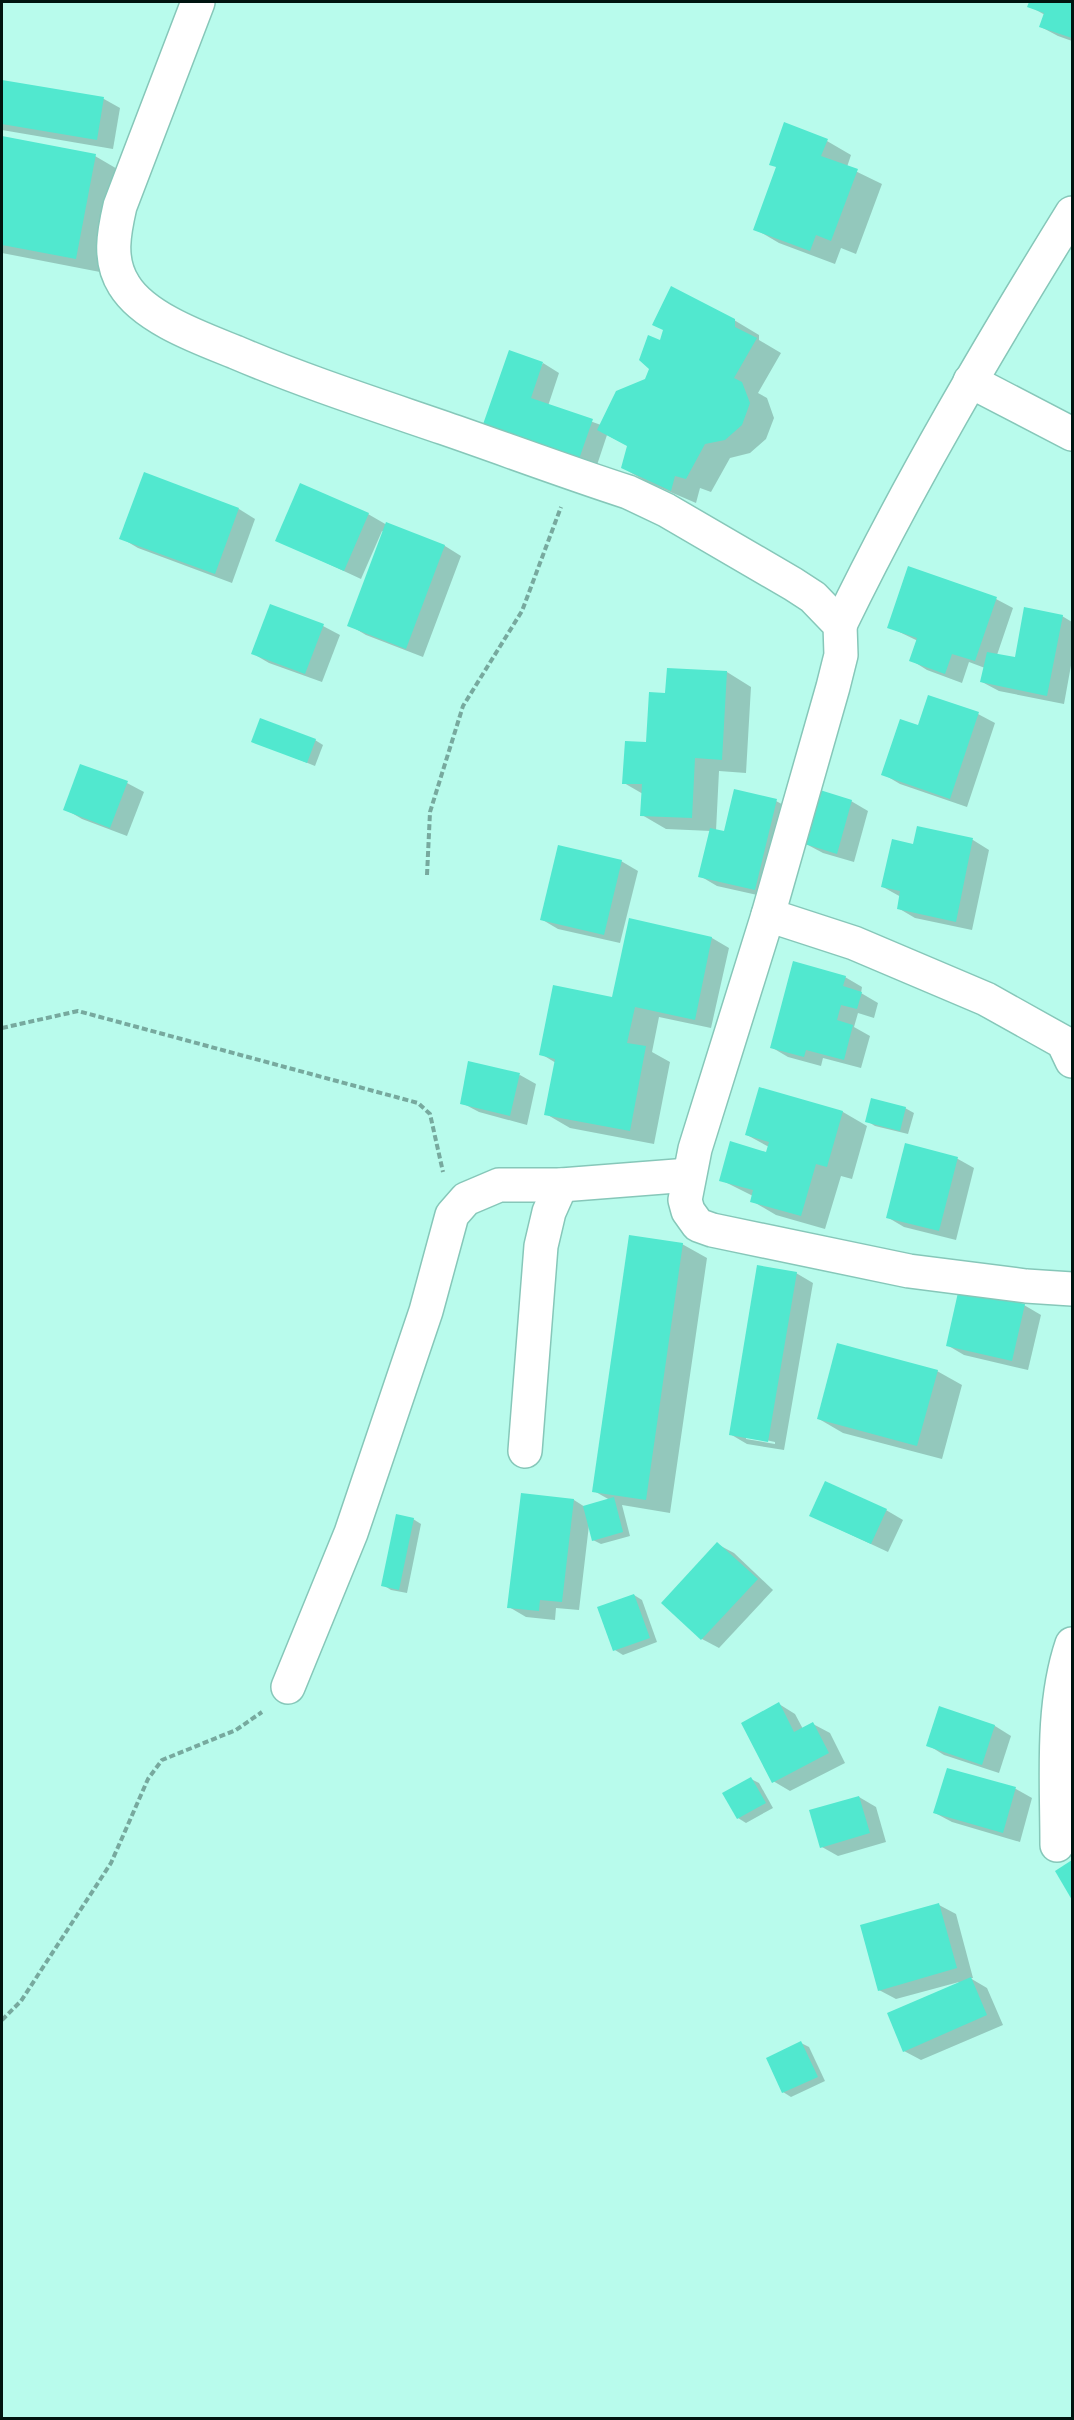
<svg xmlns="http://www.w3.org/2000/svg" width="1074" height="2420" viewBox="0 0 1074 2420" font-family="'Varela Round',sans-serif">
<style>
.shadow{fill:#0003;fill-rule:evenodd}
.building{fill:#51e8cf}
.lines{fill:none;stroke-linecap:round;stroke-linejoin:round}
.minor-casing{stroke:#86c7b9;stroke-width:36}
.path{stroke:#77a99e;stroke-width:4;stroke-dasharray:6 3;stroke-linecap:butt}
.minor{stroke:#fff;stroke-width:33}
</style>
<rect width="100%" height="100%" fill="#b8fbec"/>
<g class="shadow">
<polygon points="1031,2 1072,2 1072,41 1058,36 1041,27 1045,15 1029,6"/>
<polygon points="2,82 104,99 120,108 113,149 2,130"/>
<polygon points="2,138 95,156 119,170 100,272 2,253"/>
<polygon points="827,141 851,155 847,167 882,184 856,254 841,248 835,264 779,243 755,229"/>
<polygon points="734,320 759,335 759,340 781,353 758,393 767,398 774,418 766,439 750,453 730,458 711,492 700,488 696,503 647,482 623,468 628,446 607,435 595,471 500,439 543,363 559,373 548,406 601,425 646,381 660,342"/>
<polygon points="239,509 255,519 232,583 138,548 121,538"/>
<polygon points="368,514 387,525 445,546 461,556 423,657 366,635 349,625 384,532 382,531 361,579 277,540"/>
<polygon points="909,568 996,599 1013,608 997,655 1017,659 1062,616 1072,622 1072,660 1064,704 999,691 982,682 985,668 969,662 962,683 927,670 911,660 918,641 889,627"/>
<polygon points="270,606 323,626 340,635 322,682 269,663 252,653"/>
<polygon points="727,672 751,687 746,773 719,771 716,831 726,833 776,801 793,810 771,898 717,886 700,876 711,831 666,829 642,815 643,794 624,783 647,744 667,694"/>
<polygon points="978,714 995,723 967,807 900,784 883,774 919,727"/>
<polygon points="315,740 323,745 315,766 253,741"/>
<polygon points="127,783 144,792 127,836 82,819 65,809"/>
<polygon points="851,801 868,811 854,862 823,853 806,844"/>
<polygon points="918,828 973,840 989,850 972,930 915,918 898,908 901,897 883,887 914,845"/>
<polygon points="621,861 638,871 620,943 558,929 541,919"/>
<polygon points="630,920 712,938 729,948 711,1028 659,1017 652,1052 670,1062 654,1144 570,1128 546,1114 556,1063 541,1054 613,998"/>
<polygon points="845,977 862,987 861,993 878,1003 874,1018 858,1013 854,1027 870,1036 861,1068 823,1058 821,1066 788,1057 771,1047"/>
<polygon points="520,1075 536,1084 527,1125 479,1112 462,1103"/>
<polygon points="760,1089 843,1112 867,1126 852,1179 841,1176 825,1229 776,1215 752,1201 753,1196 721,1180 767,1153 769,1147 747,1135"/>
<polygon points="905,1108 914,1113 908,1134 875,1126 867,1121"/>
<polygon points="906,1145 958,1159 974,1168 956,1240 904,1227 887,1217"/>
<polygon points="682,1244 707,1258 670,1513 622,1505 630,1536 601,1544 593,1540 589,1525 579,1610 556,1608 555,1620 526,1617 509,1607 522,1494 574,1500 585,1507 610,1500 594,1491"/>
<path d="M 796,1273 L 813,1283 L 784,1450 L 747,1444 L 730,1434 ZM 746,1436 L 775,1442 L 775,1444 L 746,1439 Z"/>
<polygon points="1024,1305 1041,1315 1028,1370 964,1355 947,1345"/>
<polygon points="937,1371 962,1385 942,1459 843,1433 819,1419"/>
<polygon points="886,1510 903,1520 888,1552 811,1516"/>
<polygon points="413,1519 421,1524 407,1593 391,1590 383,1585"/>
<polygon points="717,1544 734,1553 773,1590 719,1648 702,1639 663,1603"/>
<polygon points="634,1595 642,1600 657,1642 623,1655 615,1650"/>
<polygon points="779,1704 795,1714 803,1729 813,1724 830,1733 845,1763 790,1791 773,1781"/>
<polygon points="940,1708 995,1726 1011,1736 999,1773 944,1755 928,1745"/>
<polygon points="948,1769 1016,1789 1032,1798 1020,1842 952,1822 935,1813"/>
<polygon points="751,1779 759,1783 773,1808 746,1823 738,1818"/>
<polygon points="859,1797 876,1807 886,1842 838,1856 822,1847"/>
<polygon points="939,1905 956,1914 973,1978 970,1978 987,1988 1003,2025 921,2060 904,2051 959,1982 896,1999 879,1990"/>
<polygon points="801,2043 809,2047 825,2081 791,2097 783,2092"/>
</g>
<g class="building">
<polygon points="1029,2 1072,2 1072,38 1039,27 1044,13 1027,7"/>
<polygon points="2,80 104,97 97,140 2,124"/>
<polygon points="784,122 828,139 821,156 858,169 831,241 816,235 810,251 753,230 776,167 769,165"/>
<polygon points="2,136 96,154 76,259 2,245"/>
<polygon points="671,286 735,319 735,327 757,338 734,378 742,382 750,403 742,425 725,440 705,444 686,479 675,476 671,491 621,468 627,446 597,430 616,391 645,379 649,369 639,360 648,335 660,340 663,330 652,325"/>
<polygon points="509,350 543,362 531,398 593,419 578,462 481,430"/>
<polygon points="144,472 239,508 215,574 119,539"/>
<polygon points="300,483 369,513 344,571 275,541"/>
<polygon points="386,522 445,545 406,649 347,626"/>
<polygon points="908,566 997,597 975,661 952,654 945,674 909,661 917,638 887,628"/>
<polygon points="270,604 324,624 305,674 251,654"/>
<polygon points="1024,607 1063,615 1047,696 980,682 987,652 1015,657"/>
<polygon points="667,668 727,671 722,760 695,758 692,818 640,816 642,784 622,784 625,741 646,742 649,692 665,693"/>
<polygon points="928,695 979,712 950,799 881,775 900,719 918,725"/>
<polygon points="260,718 316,739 307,763 251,742"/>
<polygon points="80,764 128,781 110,828 63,810"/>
<polygon points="734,789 777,799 755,890 698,877 710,828 724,831"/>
<polygon points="820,790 852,800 837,854 805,844"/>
<polygon points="917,826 973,838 956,922 897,909 900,891 881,887 892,839 913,844"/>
<polygon points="558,845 622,860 604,935 540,920"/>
<polygon points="629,918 712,937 695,1020 635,1007 627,1043 646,1046 630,1131 544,1115 555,1059 539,1055 553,985 612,997"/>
<polygon points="793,961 846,976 843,986 862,992 857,1009 841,1005 837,1020 853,1025 844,1060 806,1050 804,1057 770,1048"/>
<polygon points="468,1061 520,1073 510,1116 460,1104"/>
<polygon points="759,1087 843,1111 827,1167 816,1164 801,1216 750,1202 753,1190 719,1181 730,1141 766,1152 769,1142 745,1135"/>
<polygon points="871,1098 906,1107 900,1131 865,1122"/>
<polygon points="905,1143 958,1157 939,1231 886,1218"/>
<polygon points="629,1235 683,1243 646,1500 592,1492"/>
<polygon points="757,1265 797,1272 768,1442 729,1435"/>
<polygon points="959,1288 1025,1304 1012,1361 946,1346"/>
<polygon points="837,1343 938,1370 917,1446 817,1419"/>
<polygon points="825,1481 887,1509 871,1544 809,1516"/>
<polygon points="521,1493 574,1499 562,1602 540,1600 539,1611 507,1608"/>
<polygon points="614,1497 623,1532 592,1541 583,1506"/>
<polygon points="396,1514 414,1518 399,1590 381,1586"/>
<polygon points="717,1542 758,1579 701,1640 661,1603"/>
<polygon points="634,1594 650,1638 613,1651 597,1607"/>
<polygon points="779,1702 794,1732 813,1722 829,1753 772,1783 741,1723"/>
<polygon points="939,1706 995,1725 982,1765 926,1746"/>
<polygon points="947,1768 1016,1787 1003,1833 933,1813"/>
<polygon points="751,1777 766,1803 737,1819 722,1793"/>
<polygon points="859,1796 870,1833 820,1848 809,1810"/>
<polygon points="1072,1860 1072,1900 1055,1871"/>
<polygon points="939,1903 957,1968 878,1991 860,1925"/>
<polygon points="971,1977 987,2015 903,2052 887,2013"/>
<polygon points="801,2041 818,2077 782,2093 766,2058"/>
</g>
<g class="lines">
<defs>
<g id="minor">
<path d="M 198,2 L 120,206 C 114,232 108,260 124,285 C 144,318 200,338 235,352 C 303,381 374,404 444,428 C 505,449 566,472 628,492 L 666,510 L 793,584 L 813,597 L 840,625 L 841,655 L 833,687 L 768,915 L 695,1149 L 685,1200 L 688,1211 L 698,1225 L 712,1230 L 909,1271 L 1026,1286 L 1072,1289"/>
<polyline points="970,381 1072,434"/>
<path d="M 840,625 C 909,483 989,347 1072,213"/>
<polyline points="768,915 854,943 986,999 1063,1042 1072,1061"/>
<polyline points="525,1451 541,1246 549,1212 561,1185"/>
<polyline points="288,1687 351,1533 426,1311 452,1215 466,1199 499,1185 561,1185 689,1175"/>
<path d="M 1057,1845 C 1057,1779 1051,1706 1072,1644"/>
</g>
</defs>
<use href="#minor" class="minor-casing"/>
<g class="path">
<polyline points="427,875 430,812 463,706 522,611 561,507"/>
<polyline points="2,1028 78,1011 418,1103 430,1114 443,1172"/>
<polyline points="2,2020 21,2001 111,1863 148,1779 162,1760 236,1730 262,1712"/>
</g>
<use href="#minor" class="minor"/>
</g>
<rect width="1074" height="2420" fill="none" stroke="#001410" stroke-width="6"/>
</svg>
